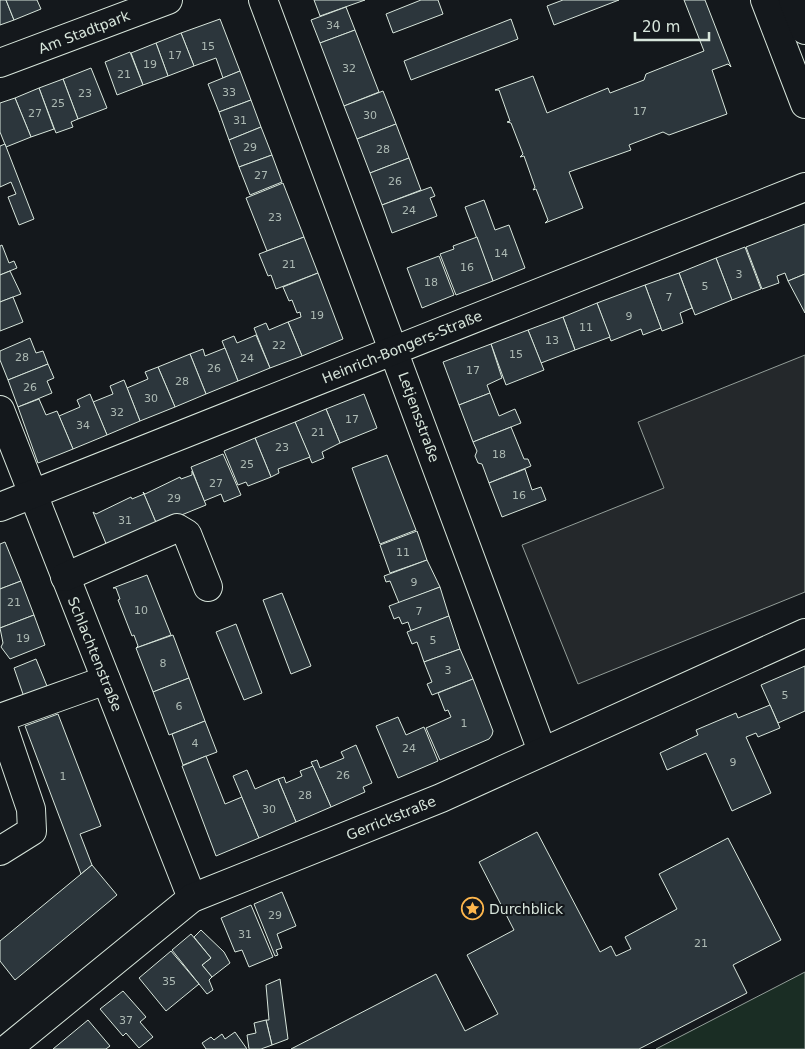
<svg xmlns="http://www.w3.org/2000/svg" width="805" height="1049" viewBox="0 0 805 1049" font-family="'DejaVu Sans',sans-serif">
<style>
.green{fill:#1a2d24;stroke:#939e99}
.parking{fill:#24282b;stroke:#939e99}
.building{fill:#2c363c;stroke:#d8e6dc}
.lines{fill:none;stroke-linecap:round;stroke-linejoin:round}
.minor-casing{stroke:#d8e6dc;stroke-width:30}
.major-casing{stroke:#d8e6dc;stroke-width:30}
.minor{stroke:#14181c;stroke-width:28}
.major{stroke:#14181c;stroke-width:28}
.labels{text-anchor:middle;stroke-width:4;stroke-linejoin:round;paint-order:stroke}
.number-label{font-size:11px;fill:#adbab4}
.street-label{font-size:14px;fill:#d8e6dc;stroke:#14181c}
.poi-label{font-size:14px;fill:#d8e6dc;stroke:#14181c;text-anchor:start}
</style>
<rect width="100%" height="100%" fill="#14181c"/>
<polygon class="green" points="805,972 805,1049 656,1049"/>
<polygon class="parking" points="805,355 805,592 578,684 522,545 664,488 638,422"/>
<g class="building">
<polygon points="0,0 6,0 14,20 0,25"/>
<polygon points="6,0 37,0 41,9 14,20"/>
<polygon points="314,0 365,0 320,16"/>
<polygon points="421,0 438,0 443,14 393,33 386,14"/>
<polygon points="563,0 619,0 554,25 547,6"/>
<polygon points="684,0 705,0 731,67 728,64 712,70 727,114 669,135 663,132 629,145 631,150 569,172 583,208 545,223 548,220 536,189 533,190 535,187 524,156 520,157 523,154 511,123 507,122 510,121 499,90 495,90 533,76 547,113 608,88 610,93 644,80 646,74 704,51"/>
<polygon points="346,7 355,30 320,43 311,20"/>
<polygon points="220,19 240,71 223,78 216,58 194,66 181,33"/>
<polygon points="511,19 518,39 411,80 404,61"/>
<polygon points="355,30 379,92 344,106 320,43"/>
<polygon points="181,33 194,66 168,76 156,43"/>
<polygon points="156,43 168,76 143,85 131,53"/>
<polygon points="130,52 143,85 117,95 105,62"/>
<polygon points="91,68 107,108 78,119 63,79"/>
<polygon points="240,71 251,100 219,112 208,84"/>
<polygon points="63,79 78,119 71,122 73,127 56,133 39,88"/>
<polygon points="39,88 54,129 31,137 15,98"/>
<polygon points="383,91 396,124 357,139 344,106"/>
<polygon points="15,98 31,137 6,147 0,132 0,103"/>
<polygon points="251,100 261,127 229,140 219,112"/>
<polygon points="396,124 409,158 370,173 357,139"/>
<polygon points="261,127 272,155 239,167 229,140"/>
<polygon points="5,144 34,219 19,225 8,197 16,194 11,182 0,187 0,146"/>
<polygon points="272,155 282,182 250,195 239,167"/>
<polygon points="409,158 421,190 382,205 370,173"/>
<polygon points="283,183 304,237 267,251 246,198"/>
<polygon points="431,187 435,196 430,198 437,216 392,233 382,205"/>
<polygon points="484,200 495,230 509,225 525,268 493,281 465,207"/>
<polygon points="805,224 805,274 788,281 785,273 777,276 779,283 762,289 746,247"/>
<polygon points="304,237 318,273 276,289 271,275 268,276 259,254"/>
<polygon points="477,237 493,281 456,295 440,254 454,249 453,246"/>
<polygon points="2,245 9,263 14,261 17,268 0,275 0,246"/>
<polygon points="745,247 761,289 732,300 716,258"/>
<polygon points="439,256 454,295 422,308 407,268"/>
<polygon points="716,258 732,300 695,315 679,273"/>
<polygon points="10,271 21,294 0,302 0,275"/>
<polygon points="318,273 343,339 302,356 288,322 301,317 300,312 297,313 292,300 289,301 283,287"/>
<polygon points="679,273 692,308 680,313 683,323 662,331 645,285"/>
<polygon points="805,274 805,313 788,281"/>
<polygon points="645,285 661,328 643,335 641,329 611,341 597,303"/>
<polygon points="13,297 23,322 0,331 0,302"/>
<polygon points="597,303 610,337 575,350 563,317"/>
<polygon points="563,317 575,350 541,363 528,330"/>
<polygon points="288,322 302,356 270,368 254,328 266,323 269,330"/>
<polygon points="528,330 544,370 506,385 491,344"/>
<polygon points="256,335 270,368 238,381 222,341 234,336 237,343"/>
<polygon points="30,338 36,353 43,351 48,364 8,380 0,360 0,351"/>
<polygon points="491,344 502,378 487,385 490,393 459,405 443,362"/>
<polygon points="225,348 238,381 206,394 190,354 203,349 205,356"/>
<polygon points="190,354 206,394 175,407 158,367"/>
<polygon points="48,364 54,378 47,381 52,393 18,407 8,380"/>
<polygon points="158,367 175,407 140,421 127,388 148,379 145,372"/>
<polygon points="124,380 140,421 107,435 93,402 113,394 110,386"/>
<polygon points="490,393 499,416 515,409 521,423 473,442 459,405"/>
<polygon points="90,394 107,435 73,449 59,416 80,407 77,400"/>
<polygon points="364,394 377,428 340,443 326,409"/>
<polygon points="39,399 46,415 57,411 73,449 38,463 18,407"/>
<polygon points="326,409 340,443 322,452 324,458 312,463 295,422"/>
<polygon points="295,422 310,457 278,469 279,473 271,477 255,438"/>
<polygon points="511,427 524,459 528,459 531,466 489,483 482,464 478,463 475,456 477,451 473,442"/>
<polygon points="255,438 271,477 248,486 246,482 238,485 224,451"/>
<polygon points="223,454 241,495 224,502 221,494 204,501 191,467"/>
<polygon points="387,455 416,530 380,544 352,468"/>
<polygon points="525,469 532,490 541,487 546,500 502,517 489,483"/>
<polygon points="192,471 206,505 157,525 143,492 145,494 180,477 181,479 192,475"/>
<polygon points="144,494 157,525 107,546 93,512 96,514 131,497 132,499"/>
<polygon points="417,531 427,560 390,573 380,545"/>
<polygon points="5,542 21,581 0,589 0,544"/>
<polygon points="427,560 440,587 399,603 390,581 386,582 384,576"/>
<polygon points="147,575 171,635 136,648 138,646 134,635 132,636 118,600 120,599 116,588 113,588"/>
<polygon points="21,581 34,615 0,628 0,589"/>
<polygon points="440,587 449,616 411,631 408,622 402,624 399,617 394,619 389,606"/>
<polygon points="282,593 311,666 291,674 263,600"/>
<polygon points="34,615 45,645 10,659 1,647 3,643 0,628"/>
<polygon points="449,616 460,649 424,662 417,642 412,644 407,632"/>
<polygon points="236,624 262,693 244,700 216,632"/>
<polygon points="173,635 189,678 153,692 136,648"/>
<polygon points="460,649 473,679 432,695 427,684 432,682 424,662"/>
<polygon points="36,659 49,691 25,700 14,668"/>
<polygon points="805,666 805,711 778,723 761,685"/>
<polygon points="189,678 205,721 169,735 153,692"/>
<polygon points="473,679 493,731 492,735 489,739 440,760 426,728 451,717 448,710 445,711 438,693"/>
<polygon points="770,705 780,728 758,737 756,733 746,737 771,793 732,811 706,753 667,770 660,753 698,735 696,730 736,713 738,718"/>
<polygon points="58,714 101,826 80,834 92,865 81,874 25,726"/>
<polygon points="398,717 406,735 424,727 438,761 398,778 376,726"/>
<polygon points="205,721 217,752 183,765 172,734"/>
<polygon points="356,745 372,783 363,787 365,792 331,807 311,762 317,760 320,768 344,758 341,752"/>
<polygon points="206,756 225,804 242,797 259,838 216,856 182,766"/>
<polygon points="313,766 331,807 296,822 278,779 284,777 286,783 302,776 300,771"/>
<polygon points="247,770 255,789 278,779 296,822 259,838 233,776"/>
<polygon points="537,832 600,952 611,946 616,956 631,949 625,937 677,909 659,874 728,838 781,940 733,965 747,993 639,1049 291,1049 436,974 465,1031 498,1014 467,955 514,930 479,862"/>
<polygon points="92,865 117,895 15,980 0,961 0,941"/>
<polygon points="282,892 296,926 277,934 282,948 276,950 278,955 275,956 254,904"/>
<polygon points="251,905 273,957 249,967 242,950 235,952 221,918"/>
<polygon points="201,930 224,952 230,963 212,977 202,965 211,958 194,937"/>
<polygon points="191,934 211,958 202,965 212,977 209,980 213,990 207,994 172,950"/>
<polygon points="171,951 199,984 166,1011 139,978"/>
<polygon points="280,979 288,1039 272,1045 266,1020 269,1020 266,985"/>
<polygon points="123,991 146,1017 140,1022 153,1037 139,1048 126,1033 123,1036 100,1009"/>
<polygon points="88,1020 110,1046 106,1049 53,1049"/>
<polygon points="266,1020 272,1045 261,1049 249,1049 247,1035 256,1033 254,1023"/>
<polygon points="235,1032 247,1049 206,1049 202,1043 211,1037 214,1040 222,1034 225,1039"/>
</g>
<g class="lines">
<defs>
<g id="minor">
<polyline points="263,0 542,751"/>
<polyline points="0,63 168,0"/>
<polyline points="0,410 192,898"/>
<polyline points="0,507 805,187"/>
<polyline points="65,577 177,528 187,534 208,587"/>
<polyline points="0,851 32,831 31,809 0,718 106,680"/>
<polyline points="7,1049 192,898 441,798 805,633"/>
</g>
<g id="major">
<polyline points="765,0 805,104"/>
<polyline points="793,0 805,30"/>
</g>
</defs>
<use href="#minor" class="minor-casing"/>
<use href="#major" class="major-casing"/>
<use href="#minor" class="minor"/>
<use href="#major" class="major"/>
</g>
<defs>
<symbol id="sight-ring" viewBox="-11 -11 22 22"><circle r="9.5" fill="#14181c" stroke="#ffb74d" stroke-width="1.5"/><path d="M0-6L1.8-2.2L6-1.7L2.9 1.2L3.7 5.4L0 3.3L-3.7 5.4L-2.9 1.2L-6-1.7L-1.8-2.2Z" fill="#ffb74d"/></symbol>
</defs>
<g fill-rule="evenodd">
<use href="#sight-ring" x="460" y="896" width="25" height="25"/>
</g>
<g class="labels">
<g class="number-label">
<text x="333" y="29">34</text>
<text x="208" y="50">15</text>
<text x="175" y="59">17</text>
<text x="150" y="68">19</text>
<text x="349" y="72">32</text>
<text x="124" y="78">21</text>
<text x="229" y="96">33</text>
<text x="85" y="97">23</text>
<text x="58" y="107">25</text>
<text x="640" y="115">17</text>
<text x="35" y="117">27</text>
<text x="370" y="119">30</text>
<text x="240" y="124">31</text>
<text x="250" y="151">29</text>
<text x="383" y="153">28</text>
<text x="261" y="179">27</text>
<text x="395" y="185">26</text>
<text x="409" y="214">24</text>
<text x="275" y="221">23</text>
<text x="501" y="257">14</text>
<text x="289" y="268">21</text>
<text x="467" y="271">16</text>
<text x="739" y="278">3</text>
<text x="431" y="286">18</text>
<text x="705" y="290">5</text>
<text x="669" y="301">7</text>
<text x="317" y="319">19</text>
<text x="629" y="320">9</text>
<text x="586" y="331">11</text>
<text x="552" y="344">13</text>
<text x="279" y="349">22</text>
<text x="516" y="358">15</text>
<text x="22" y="361">28</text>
<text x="247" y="362">24</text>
<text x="214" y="372">26</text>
<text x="473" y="374">17</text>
<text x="182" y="385">28</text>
<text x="30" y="391">26</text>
<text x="151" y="402">30</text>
<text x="117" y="416">32</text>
<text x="352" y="423">17</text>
<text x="83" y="429">34</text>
<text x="318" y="436">21</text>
<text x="282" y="451">23</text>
<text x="499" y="458">18</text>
<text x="247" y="468">25</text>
<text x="216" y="487">27</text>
<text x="519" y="499">16</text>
<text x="174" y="502">29</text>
<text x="125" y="524">31</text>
<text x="403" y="556">11</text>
<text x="414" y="586">9</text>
<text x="14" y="606">21</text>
<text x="141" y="614">10</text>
<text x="419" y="615">7</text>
<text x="23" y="642">19</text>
<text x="433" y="644">5</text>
<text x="163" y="667">8</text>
<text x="448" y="674">3</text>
<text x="785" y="699">5</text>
<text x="179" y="710">6</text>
<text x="464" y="727">1</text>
<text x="195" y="747">4</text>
<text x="409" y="752">24</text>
<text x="733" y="766">9</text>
<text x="343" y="779">26</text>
<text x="63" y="780">1</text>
<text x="305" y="799">28</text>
<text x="269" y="813">30</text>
<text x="275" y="919">29</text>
<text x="245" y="938">31</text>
<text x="701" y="947">21</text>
<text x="169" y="985">35</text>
<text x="126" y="1024">37</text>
</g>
<g class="street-label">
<text transform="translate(84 32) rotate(-21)" y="5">Am Stadtpark</text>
<text transform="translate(402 347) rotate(-22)" y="5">Heinrich-Bongers-Straße</text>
<text transform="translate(419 417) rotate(70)" y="5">Letjensstraße</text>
<text transform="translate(95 654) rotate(68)" y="5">Schlachtenstraße</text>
<text transform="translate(391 818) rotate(-22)" y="5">Gerrickstraße</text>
</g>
<g class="poi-label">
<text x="489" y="914">Durchblick</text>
</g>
</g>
<path d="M635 32v8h74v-8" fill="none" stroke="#d8e6dc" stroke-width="2.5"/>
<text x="642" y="32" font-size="15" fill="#d8e6dc" stroke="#14181c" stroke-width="4" paint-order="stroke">20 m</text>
</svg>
